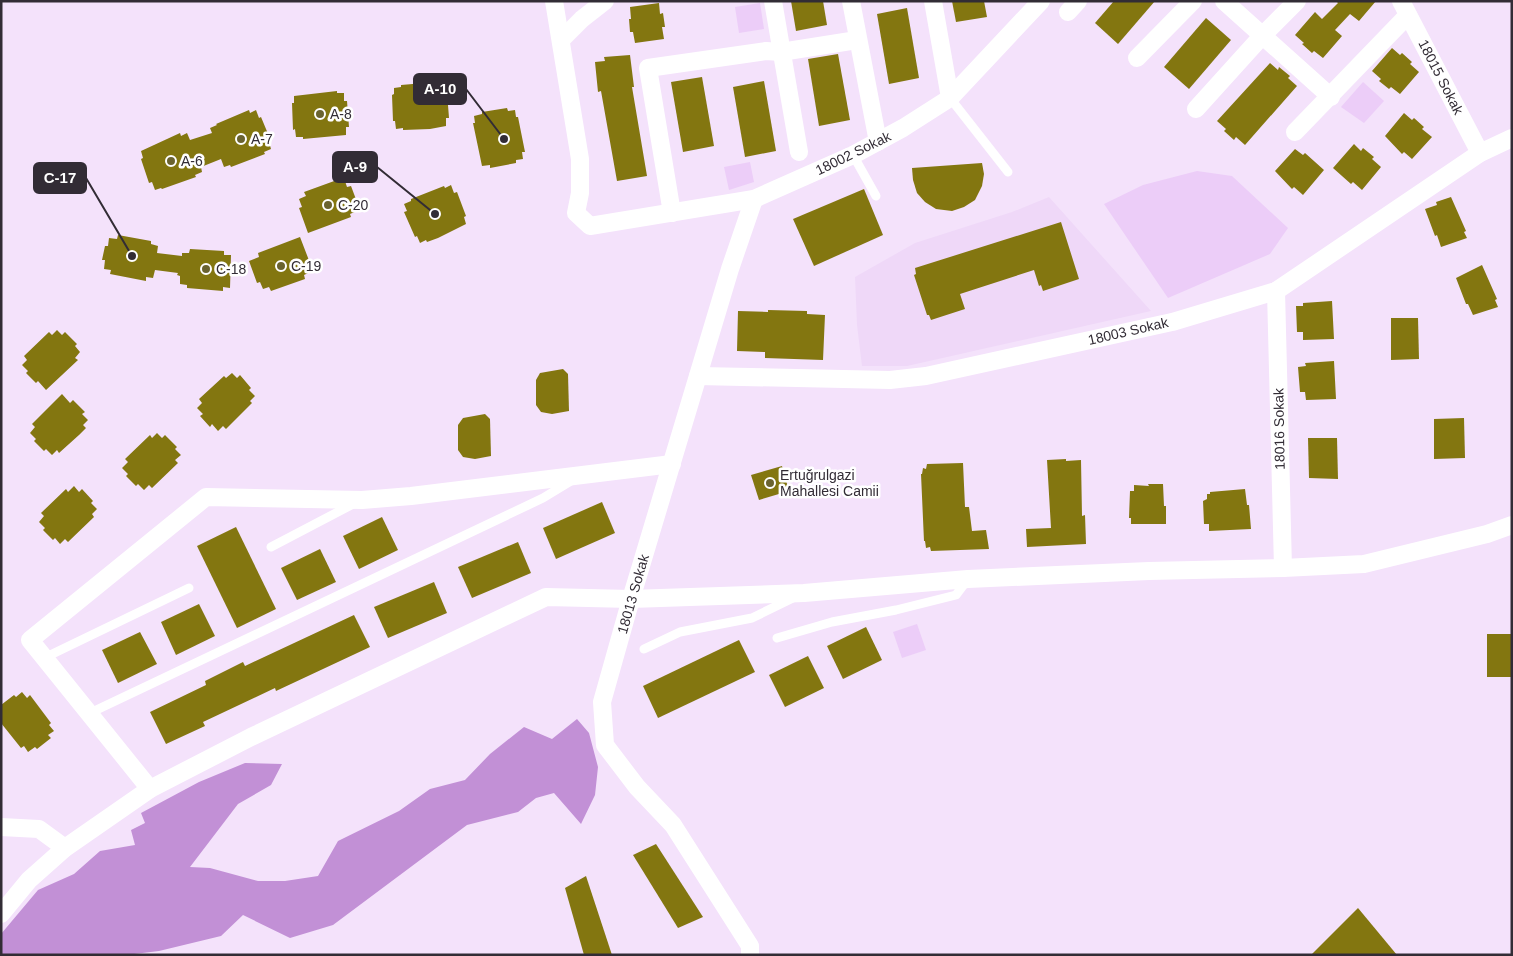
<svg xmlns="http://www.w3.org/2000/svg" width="1513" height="956" viewBox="0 0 1513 956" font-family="Helvetica,sans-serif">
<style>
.built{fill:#efd8f8}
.green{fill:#eccdf8}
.forest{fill:#c290d6}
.building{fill:#837610}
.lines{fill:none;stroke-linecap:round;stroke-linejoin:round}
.lane{stroke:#fff;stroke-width:9}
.street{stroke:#fff;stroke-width:18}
.poi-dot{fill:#6a632f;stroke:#fff;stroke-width:2}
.labels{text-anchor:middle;stroke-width:5;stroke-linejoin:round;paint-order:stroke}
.street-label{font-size:14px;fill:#322c35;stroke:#fff}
.poi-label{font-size:14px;fill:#322c35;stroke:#fff;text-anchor:start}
.leader{fill:none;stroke:#322c35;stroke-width:2}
.callout-dot{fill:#322c35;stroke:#fff;stroke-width:2}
.callout{fill:#322c35;stroke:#322c35;stroke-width:2}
.callout-label{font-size:15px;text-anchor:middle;font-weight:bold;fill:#fff}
</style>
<rect width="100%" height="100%" fill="#f4e2fb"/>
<polygon class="built" points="1049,197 1151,311 907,366 862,366 857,325 855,277 915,243 1012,212"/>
<g class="green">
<polygon points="760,3 764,29 739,33 735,7"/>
<polygon points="1363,82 1384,101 1364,123 1341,107"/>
<polygon points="750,162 754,182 729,190 724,167"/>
<polygon points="1197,171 1232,176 1288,228 1270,254 1168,298 1104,204 1143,185"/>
<polygon points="917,624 926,650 902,658 893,632"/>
</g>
<polygon class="forest" points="577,719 589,733 598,767 595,795 581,824 554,793 536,798 518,812 467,825 333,925 290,938 243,915 221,936 159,951 126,955 1,955 1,934 38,890 74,874 100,851 135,845 131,830 145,823 141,813 199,782 245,763 282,764 271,785 238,804 190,867 210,868 258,881 285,881 318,876 338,841 399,811 430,789 465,780 490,754 524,727 552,739"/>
<g class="building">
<polygon points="791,1 823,1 827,25 796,31"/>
<polygon points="952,1 984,1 987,17 956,22"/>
<polygon points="1114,1 1155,1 1118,44 1095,23"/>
<polygon points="1336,1 1376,1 1359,21 1350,14 1335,30 1342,36 1323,58 1314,51 1312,53 1302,44 1304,43 1295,35 1315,12 1322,19 1338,3"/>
<polygon points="659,3 660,14 663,13 665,27 662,27 664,39 635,43 633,32 630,32 629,19 631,19 630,7"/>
<polygon points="907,8 919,78 889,84 877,14"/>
<polygon points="1206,18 1231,40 1189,89 1164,67"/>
<polygon points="1392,48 1400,55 1402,53 1412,62 1410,64 1419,72 1400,94 1391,87 1389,89 1379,81 1381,79 1372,71"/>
<polygon points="838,54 850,120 819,126 808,59"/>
<polygon points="630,55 634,87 632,87 647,176 617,181 601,91 598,92 595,62 605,61 604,57"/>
<polygon points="1270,63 1278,70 1279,67 1290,76 1288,78 1297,86 1245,145 1236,137 1234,140 1224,131 1226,129 1217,121"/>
<polygon points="702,77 714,146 683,152 671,82"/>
<polygon points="764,81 776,151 745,157 733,87"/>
<polygon points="436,82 437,85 443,84 444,92 447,92 449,118 446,118 446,126 430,129 403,130 403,128 396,129 395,121 393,121 392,95 394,94 394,88 401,87 401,85"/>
<polygon points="337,91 337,93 344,93 344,101 347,101 349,127 346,127 346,135 303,139 303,137 296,137 295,129 293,130 292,103 294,103 294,96"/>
<polygon points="507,108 508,111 515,110 516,117 518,117 525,152 522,152 523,159 516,160 516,163 490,168 490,165 482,166 473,123 475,123 474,116 482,114 482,112"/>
<polygon points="249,110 250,113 256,110 259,118 261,117 271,141 269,142 271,149 264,152 265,154 231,167 230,165 224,167 221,159 201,167 202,172 195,175 196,177 162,189 161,188 155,190 152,182 149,183 141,159 143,158 141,151 180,133 181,136 187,133 190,140 212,133 210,128 217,125 216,124"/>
<polygon points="1404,113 1412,120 1414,118 1424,127 1422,129 1432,137 1412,159 1404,152 1402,154 1385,136"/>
<polygon points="1354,144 1361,151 1363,148 1374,157 1372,159 1381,167 1362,190 1353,182 1351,184 1333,168"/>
<polygon points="1295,149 1303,155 1305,153 1324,170 1303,195 1294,187 1292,189 1275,171"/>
<polygon points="982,163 984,174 982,186 975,200 964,207 952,211 936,209 925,202 917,193 913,180 912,168"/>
<polygon points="337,180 338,183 345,181 347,187 351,186 357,202 354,203 357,211 350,214 351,217 308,233 299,208 302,207 299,199 306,196 304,192"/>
<polygon points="451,185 454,193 457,192 466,216 464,217 466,224 438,238 427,242 426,240 420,243 417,236 415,237 404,212 407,211 404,204 411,201 411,199 444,186 445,188"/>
<polygon points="864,189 883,235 814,266 793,219"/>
<polygon points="1451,197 1466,231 1464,232 1467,238 1441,247 1437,235 1435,236 1425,209 1437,205 1436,202"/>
<polygon points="1061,222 1079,279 1043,291 1041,285 1039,286 1034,270 960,294 965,309 931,320 929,315 927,315 914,275 916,274 915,268"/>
<polygon points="118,235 151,241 151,244 158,246 157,253 182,256 182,253 189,253 190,249 224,251 224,255 231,255 230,288 223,287 223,291 187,288 187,285 180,284 180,276 177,275 178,273 155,270 153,278 146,277 146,281 110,274 111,270 104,269 105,260 102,260 105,246 108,246 109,238 117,239"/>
<polygon points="300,237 310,263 308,264 310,272 304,275 305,279 271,291 269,287 263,289 260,282 257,283 249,261 259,257 258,253"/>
<polygon points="1482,265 1497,299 1495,300 1498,307 1473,315 1468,304 1466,304 1456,278"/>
<polygon points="1332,301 1334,339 1303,340 1303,332 1297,332 1296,306 1303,306 1303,303"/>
<polygon points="768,310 807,311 807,314 825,315 823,360 765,358 765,352 737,351 738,311 768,312"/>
<polygon points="1391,318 1418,318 1419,359 1391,360"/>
<polygon points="57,330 62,335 65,332 77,344 75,346 80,352 75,358 78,360 46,390 38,381 36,383 26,373 28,371 22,365 27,360 24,356 49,332 52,335"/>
<polygon points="1334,361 1336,399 1306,400 1305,392 1300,392 1298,367 1306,366 1305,363"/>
<polygon points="563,369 568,374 569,411 552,414 541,412 536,405 536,380 540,373"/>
<polygon points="232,373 237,378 240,375 251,388 249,390 255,396 250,401 252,403 226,429 223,426 218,431 212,424 210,427 200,416 203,414 197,408 202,403 199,399 224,376 226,378"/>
<polygon points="62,394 70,403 73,400 85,412 82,414 88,420 83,425 86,428 79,435 59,453 57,450 52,455 46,449 44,451 34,441 36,439 30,433 35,427 32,424"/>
<polygon points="485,414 490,419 491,456 475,459 463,457 458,450 458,425 463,418"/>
<polygon points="1464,418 1465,458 1434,459 1434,419"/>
<polygon points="157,433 162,438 165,435 177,447 175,449 181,455 175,460 178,463 152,488 149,485 144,490 138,484 136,486 126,476 128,474 122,468 128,462 125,459 150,435 152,438"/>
<polygon points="1308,438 1337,438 1338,479 1309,478"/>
<polygon points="1066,459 1066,461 1081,460 1082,516 1085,515 1086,544 1027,547 1026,529 1051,528 1047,460"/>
<polygon points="963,463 965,507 969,507 972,531 986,530 989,549 931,551 930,547 926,548 925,541 924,541 921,474 922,474 923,468 926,469 927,464"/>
<polygon points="782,466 789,491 759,500 751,475"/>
<polygon points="1148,484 1163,484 1164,506 1166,506 1166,524 1131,524 1131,518 1129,518 1130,491 1134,491 1134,485 1149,486"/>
<polygon points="74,486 79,492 82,489 93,501 91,503 97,509 92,514 94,517 68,542 65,539 60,544 55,538 53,540 43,530 45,528 39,522 44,516 41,513 66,489 68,492"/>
<polygon points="1245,489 1247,505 1249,505 1251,529 1209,531 1209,524 1204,524 1203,501 1207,499 1207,494 1210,494 1210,492"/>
<polygon points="602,502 615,533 556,559 543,528"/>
<polygon points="382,517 398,550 359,569 343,536"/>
<polygon points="236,527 276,609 237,628 197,546"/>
<polygon points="518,542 531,573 472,598 458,567"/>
<polygon points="320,549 336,582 297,600 281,568"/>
<polygon points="434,582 447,613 388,638 374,607"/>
<polygon points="199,604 215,636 176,655 161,622"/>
<polygon points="354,615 370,647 276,691 275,688 203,722 205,726 166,744 150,712 206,685 205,681 243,662 245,666"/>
<polygon points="866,627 882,660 843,679 827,646"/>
<polygon points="140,632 157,664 118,683 102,650"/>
<rect x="1487" y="634" width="25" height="43"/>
<polygon points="739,640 755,672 658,718 643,686"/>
<polygon points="808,656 824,688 785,707 769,675"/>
<polygon points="22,692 27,698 30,695 51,723 49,725 54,731 48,735 51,738 37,749 35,747 28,752 24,746 21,748 1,723 1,705 14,695 16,697"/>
<polygon points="656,844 703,917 678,928 633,855"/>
<polygon points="586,876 612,955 584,955 565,888"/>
<polygon points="1358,908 1397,955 1311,955"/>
</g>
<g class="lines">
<g class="lane">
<polyline points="950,98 1008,172"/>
<polyline points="853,155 876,196"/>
<polyline points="271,547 355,503"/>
<polyline points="777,638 832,622 896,610 956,595 968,579"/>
<polyline points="644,649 680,632 752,618 795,597"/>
<polyline points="44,658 189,588"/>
<polyline points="90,713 543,498 571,481"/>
</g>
<g class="street">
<polyline points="554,1 580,159 580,193 576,213 590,226 754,199 853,155 903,128 950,98 1041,1"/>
<polyline points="773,1 799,152"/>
<polyline points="851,1 878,142"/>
<polyline points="933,1 950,98"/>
<polyline points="1224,1 1331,97"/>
<polyline points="1401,1 1480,153"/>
<polyline points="1068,12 1078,1"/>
<polyline points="561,40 582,19 605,1"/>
<polyline points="1137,58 1193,1"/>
<polyline points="1196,109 1262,36 1297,1"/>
<polyline points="1295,132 1408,15"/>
<polyline points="672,213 648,68 766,51 781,52 857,40"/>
<polyline points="1276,291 1283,568"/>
<polyline points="698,376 890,380 926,376 1172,322 1276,291 1480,153 1512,138"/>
<polyline points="150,789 30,640 206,497 362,500 411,496 672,464"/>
<polyline points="1,827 39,829 65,848"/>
<polyline points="1,914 29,880 65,848 150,789 251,737 546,597 631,599 804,593 968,579 1149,571 1283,568 1364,564 1487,534 1512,525"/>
<polyline points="750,955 750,946 673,825 637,787 605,745 602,702 631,599 730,269 754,199"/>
</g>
</g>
<g class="poi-dot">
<circle cx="320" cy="114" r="5"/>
<circle cx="241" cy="139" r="5"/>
<circle cx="171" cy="161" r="5"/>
<circle cx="328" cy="205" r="5"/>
<circle cx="281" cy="266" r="5"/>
<circle cx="206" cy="269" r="5"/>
<circle cx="770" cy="483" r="5"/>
</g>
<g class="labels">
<g class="street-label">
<text transform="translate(1441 77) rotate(63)" y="5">18015 Sokak</text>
<text transform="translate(853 153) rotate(-26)" y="5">18002 Sokak</text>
<text transform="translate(1128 331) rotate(-13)" y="5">18003 Sokak</text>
<text transform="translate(1279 429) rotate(-91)" y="5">18016 Sokak</text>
<text transform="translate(633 594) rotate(-74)" y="5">18013 Sokak</text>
</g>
<g class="poi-label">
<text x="330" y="119">A-8</text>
<text x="251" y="144">A-7</text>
<text x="181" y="166">A-6</text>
<text x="338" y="210">C-20</text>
<text x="291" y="271">C-19</text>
<text x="216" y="274">C-18</text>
<text x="780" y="480">Ertuğrulgazi<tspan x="780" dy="16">Mahallesi Camii</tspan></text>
</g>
</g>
<path class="leader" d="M504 139L466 89M435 214L377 167M132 256L86 178"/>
<g class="callout-dot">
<circle cx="504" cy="139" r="5"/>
<circle cx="435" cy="214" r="5"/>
<circle cx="132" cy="256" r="5"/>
</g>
<g class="callout">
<rect x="414" y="74" width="52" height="30" rx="5"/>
<rect x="333" y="152" width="44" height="30" rx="5"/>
<rect x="34" y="163" width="52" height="30" rx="5"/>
</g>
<g class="callout-label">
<text x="440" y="94">A-10</text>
<text x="355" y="172">A-9</text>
<text x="60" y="183">C-17</text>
</g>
<rect width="1513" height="956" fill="none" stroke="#322c35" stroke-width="5"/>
</svg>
